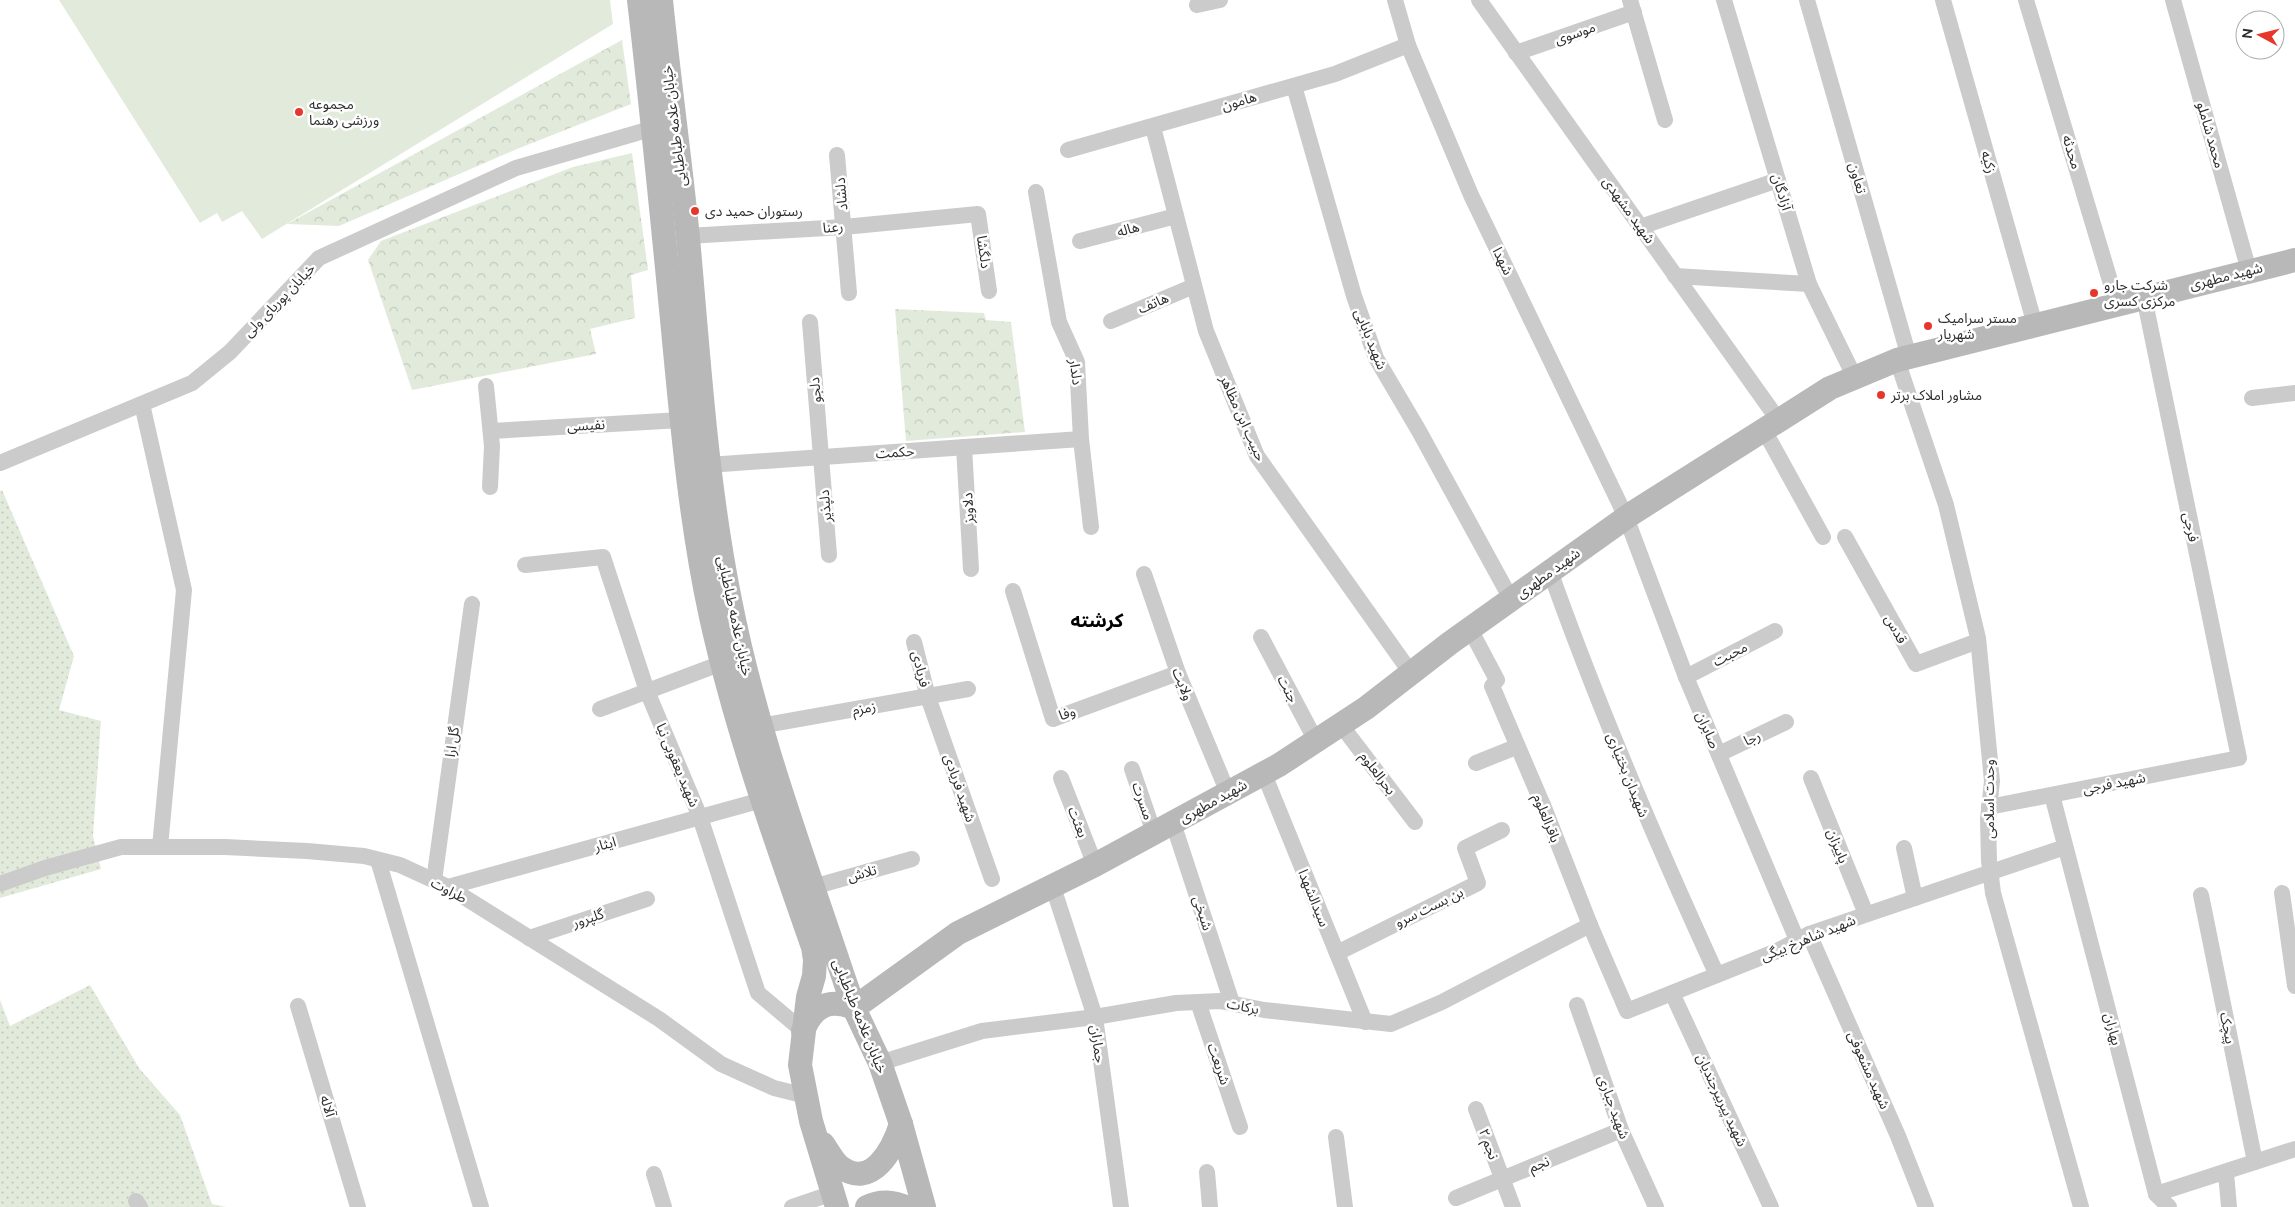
<svg xmlns="http://www.w3.org/2000/svg" width="2295" height="1207" viewBox="0 0 2295 1207" font-family="Ubuntu,'Noto Sans Arabic',sans-serif">
<style>
.grass{fill:url(#grass-dots)}
.forest{fill:url(#forest-crowns)}
.pitch{fill:#e2ebdb}
.lines{fill:none;stroke-linecap:round;stroke-linejoin:round}
.street{stroke:#cbcbcb;stroke-width:16}
.secondary{stroke:#b8b8b8;stroke-width:24}
.poi-dot{fill:#e7372d;stroke:#fff;stroke-width:2}
.labels{text-anchor:middle;stroke-width:5;stroke-linejoin:round;paint-order:stroke}
.street-label{font-size:14px;fill:#2e2e2e;stroke:#fff}
.poi-label{font-size:14px;fill:#2e2e2e;stroke:#fff;text-anchor:start}
.district-label{font-size:19px;font-weight:bold;fill:#000;stroke:#fff}
</style>
<defs>
<pattern id="grass-dots" width="8" height="8" patternUnits="userSpaceOnUse" patternTransform="scale(1.25)"><rect width="8" height="8" fill="#e2ebdb"/><path d="M2 2h.1M6 6h.1" fill="none" stroke="#c2cabc" stroke-width="1.8" stroke-linecap="round"/></pattern>
<pattern id="forest-crowns" width="20" height="18" patternUnits="userSpaceOnUse" patternTransform="scale(1.25)"><rect width="20" height="18" fill="#e2ebdb"/><path d="M2 6a3 3 0 1 1 6 0M12 15a3 3 0 1 1 6 0" fill="none" stroke="#c2cabc"/></pattern>
</defs>
<rect width="100%" height="100%" fill="#fff"/>
<g class="grass">
<polygon points="2,490 74,656 59,710 101,721 93,836 101,869 0,898 0,491"/>
<polygon points="90,985 139,1068 180,1115 212,1204 226,1207 0,1207 0,1000 10,1026"/>
</g>
<g class="forest">
<polygon points="622,40 631,104 517,149 339,226 287,224"/>
<polygon points="632,153 648,270 631,275 635,318 590,329 596,354 412,390 368,260 381,241 573,167"/>
<polygon points="895,309 984,313 986,320 1011,322 1025,432 906,441"/>
</g>
<polygon class="pitch" points="59,0 610,0 613,24 262,239 242,211 222,222 217,213 200,223"/>
<g class="lines">
<g class="street">
<polyline points="1395,0 1408,45 1471,195 1626,517 1686,677 1797,940"/>
<polyline points="1479,0 1779,421"/>
<polyline points="1630,0 1665,120"/>
<polyline points="1724,0 1809,284 1855,378"/>
<polyline points="1807,0 1909,357"/>
<polyline points="1943,0 2035,325"/>
<polyline points="2026,0 2117,304"/>
<polyline points="2173,0 2249,271"/>
<polyline points="1197,5 1220,0"/>
<polyline points="1516,53 1634,12"/>
<polyline points="1294,86 1354,296 1376,358 1419,431 1511,599"/>
<polyline points="1153,127 1206,331 1257,456 1411,673"/>
<polyline points="1068,150 1335,74 1408,45"/>
<polyline points="837,155 849,293"/>
<polyline points="1036,192 1059,322 1077,362 1081,439 1091,527"/>
<polyline points="1640,227 1778,180"/>
<polyline points="687,236 844,227 978,214 989,291"/>
<polyline points="1080,241 1176,216"/>
<polyline points="1675,276 1809,284"/>
<polyline points="1111,321 1194,286"/>
<polyline points="810,322 829,555"/>
<polyline points="1897,360 1946,505 1978,638 1992,781 1988,819 1989,861 1993,893 2081,1207"/>
<polyline points="486,386 492,446 490,487"/>
<polyline points="2252,398 2295,393"/>
<polyline points="142,404 184,590 160,847"/>
<polyline points="1764,430 1823,537"/>
<polyline points="491,431 681,420"/>
<polyline points="964,447 971,569"/>
<polyline points="0,463 192,383 230,352 319,258 516,168 654,128"/>
<polyline points="708,465 1081,439"/>
<polyline points="1845,537 1916,664 1978,641"/>
<polyline points="525,565 603,557 647,691 700,817 758,993 803,1031"/>
<path d="M 1550,571 C 1599,709 1656,842 1717,975"/>
<polyline points="1144,574 1178,673 1228,793"/>
<polyline points="1013,591 1053,719 1178,673"/>
<polyline points="1470,629 1497,680 1492,686 1545,810 1590,925 1627,1011 1777,951 1809,934 2065,847"/>
<polyline points="1261,637 1316,741"/>
<polyline points="914,642 928,697 992,879"/>
<polyline points="1686,677 1775,631"/>
<polyline points="600,709 722,663"/>
<polyline points="1341,725 1415,822"/>
<polyline points="760,726 968,689"/>
<polyline points="1719,754 1786,722"/>
<polyline points="1476,763 1516,747"/>
<polyline points="1132,769 1154,833"/>
<polyline points="1264,774 1365,1022"/>
<polyline points="1061,778 1095,865"/>
<polyline points="1811,778 1866,914"/>
<polyline points="2052,795 2156,1194 2169,1207"/>
<polyline points="1989,807 2239,758 2144,297"/>
<polyline points="1173,823 1232,1003"/>
<polyline points="1904,848 1915,898"/>
<polyline points="378,860 481,1207"/>
<polyline points="434,881 472,604"/>
<polyline points="0,884 45,868 121,847 225,847 307,851 364,856 400,865 448,887 659,1019 721,1064 774,1088 806,1096"/>
<polyline points="448,887 762,800"/>
<polyline points="813,887 912,859"/>
<polyline points="1053,887 1095,1017 1121,1207"/>
<polyline points="2282,893 2295,986"/>
<polyline points="2201,895 2255,1162"/>
<polyline points="1809,934 1898,1136 1926,1207"/>
<polyline points="529,938 647,899"/>
<polyline points="1337,953 1478,883 1465,848 1502,830"/>
<polyline points="1672,993 1771,1207"/>
<polyline points="1198,1002 1240,1127"/>
<polyline points="1577,1005 1621,1130 1656,1207"/>
<polyline points="298,1006 358,1207"/>
<polyline points="880,1063 982,1031 1095,1017 1176,1003 1220,1001 1264,1010 1391,1024 1442,1002 1590,925"/>
<polyline points="1476,1109 1513,1207"/>
<polyline points="1336,1137 1345,1207"/>
<polyline points="1207,1172 1210,1207"/>
<polyline points="2226,1173 2229,1207"/>
<polyline points="654,1174 664,1207"/>
<polyline points="2156,1194 2295,1149"/>
<polyline points="1456,1198 1621,1130"/>
<polyline points="136,1201 140,1207"/>
<polyline points="792,1207 833,1193"/>
</g>
<g class="secondary">
<path d="M 639,0 C 651,103 661,206 671,309 C 681,412 689,516 711,617 C 736,730 775,838 813,947 L 815,960 L 814,976 L 808,997 L 800,1065 L 811,1121 L 837,1207"/>
<path d="M 661,0 C 669,80 680,159 688,238 C 699,360 706,481 730,600 C 755,728 801,850 842,973 L 854,1008 L 880,1063 L 901,1124 L 924,1207"/>
<path d="M 803,1031 C 813,1006 829,998 854,1008 L 958,933 L 1095,865 L 1279,765 L 1366,708 L 1450,643 L 1631,514 L 1830,388 L 1897,360 L 2295,260"/>
<path d="M 823,1144 C 828,1151 833,1161 839,1166 C 872,1191 893,1149 901,1124"/>
<path d="M 867,1207 C 881,1200 893,1202 906,1207"/>
</g>
</g>
<g class="poi-dot">
<circle cx="299" cy="112" r="5"/>
<circle cx="695" cy="211" r="5"/>
<circle cx="2094" cy="293" r="5"/>
<circle cx="1928" cy="326" r="5"/>
<circle cx="1881" cy="395" r="5"/>
</g>
<g class="labels">
<g class="street-label">
<text transform="translate(1575 33) rotate(-19)" y="5">موسوی</text>
<text transform="translate(1239 101) rotate(-16)" y="5">هامون</text>
<text transform="translate(674 126) rotate(-97)" y="5">خیابان علامه طباطبایی</text>
<text transform="translate(2211 135) rotate(74)" y="5">محمد شاملو</text>
<text transform="translate(2072 152) rotate(73)" y="5">محدثه</text>
<text transform="translate(1989 162) rotate(74)" y="5">زکیه</text>
<text transform="translate(1858 178) rotate(74)" y="5">تعاون</text>
<text transform="translate(1782 192) rotate(73)" y="5">آزادگان</text>
<text transform="translate(841 194) rotate(-95)" y="5">دلشاد</text>
<text transform="translate(1629 210) rotate(54)" y="5">شهید مشهدی</text>
<text transform="translate(833 227) rotate(-4)" y="5">رعنا</text>
<text transform="translate(1128 229) rotate(-15)" y="5">هاله</text>
<text transform="translate(984 252) rotate(82)" y="5">دلگشا</text>
<text transform="translate(1503 261) rotate(64)" y="5">شهدا</text>
<text transform="translate(2226 276) rotate(-14)" y="5">شهید مطهری</text>
<text transform="translate(279 300) rotate(-46)" y="5">خیابان پوریای ولی</text>
<text transform="translate(1153 303) rotate(-23)" y="5">هاتف</text>
<text transform="translate(1371 339) rotate(68)" y="5">شهید بابایی</text>
<text transform="translate(1076 372) rotate(82)" y="5">دلدار</text>
<text transform="translate(815 390) rotate(-94)" y="5">دلجو</text>
<text transform="translate(1243 418) rotate(66)" y="5">حبیب ابن مظاهر</text>
<text transform="translate(586 425) rotate(-3)" y="5">نفیسی</text>
<text transform="translate(895 452) rotate(-4)" y="5">حکمت</text>
<text transform="translate(825 506) rotate(-95)" y="5">دلپذیر</text>
<text transform="translate(968 508) rotate(-93)" y="5">دلاویز</text>
<text transform="translate(2191 527) rotate(78)" y="5">فرجی</text>
<text transform="translate(1548 573) rotate(-36)" y="5">شهید مطهری</text>
<text transform="translate(735 616) rotate(78)" y="5">خیابان علامه طباطبایی</text>
<text transform="translate(1896 629) rotate(61)" y="5">قدس</text>
<text transform="translate(1730 654) rotate(-27)" y="5">محبت</text>
<text transform="translate(921 669) rotate(76)" y="5">فریادی</text>
<text transform="translate(1183 684) rotate(68)" y="5">ولایت</text>
<text transform="translate(1288 689) rotate(62)" y="5">جنت</text>
<text transform="translate(864 708) rotate(-10)" y="5">زمزم</text>
<text transform="translate(1067 713) rotate(-19)" y="5">وفا</text>
<text transform="translate(1708 730) rotate(67)" y="5">صابران</text>
<text transform="translate(1752 738) rotate(-25)" y="5">رجا</text>
<text transform="translate(452 742) rotate(-82)" y="5">گل ارا</text>
<text transform="translate(678 765) rotate(67)" y="5">شهید یعقوبی نیا</text>
<text transform="translate(1378 773) rotate(53)" y="5">بحرالعلوم</text>
<text transform="translate(1628 775) rotate(68)" y="5">شهیدان بختیاری</text>
<text transform="translate(2114 783) rotate(-11)" y="5">شهید فرجی</text>
<text transform="translate(960 788) rotate(71)" y="5">شهید فریادی</text>
<text transform="translate(1989 799) rotate(-90)" y="5">وحدت اسلامی</text>
<text transform="translate(1143 801) rotate(71)" y="5">مسرت</text>
<text transform="translate(1213 801) rotate(-29)" y="5">شهید مطهری</text>
<text transform="translate(1547 818) rotate(68)" y="5">باقرالعلوم</text>
<text transform="translate(1078 822) rotate(69)" y="5">بعثت</text>
<text transform="translate(605 844) rotate(-15)" y="5">ایثار</text>
<text transform="translate(1838 846) rotate(68)" y="5">پاییزان</text>
<text transform="translate(862 873) rotate(-15)" y="5">تلاش</text>
<text transform="translate(449 890) rotate(28)" y="5">طراوت</text>
<text transform="translate(1314 898) rotate(68)" y="5">سیدالشهدا</text>
<text transform="translate(1429 907) rotate(-26)" y="5">بن بست سرو</text>
<text transform="translate(1203 913) rotate(72)" y="5">شیخی</text>
<text transform="translate(588 918) rotate(-18)" y="5">گلپرور</text>
<text transform="translate(1808 938) rotate(-22)" y="5">شهید شاهرخ بیگی</text>
<text transform="translate(1243 1006) rotate(12)" y="5">برکات</text>
<text transform="translate(860 1016) rotate(68)" y="5">خیابان علامه طباطبایی</text>
<text transform="translate(2228 1028) rotate(79)" y="5">پیچک</text>
<text transform="translate(2113 1029) rotate(75)" y="5">بهاران</text>
<text transform="translate(1098 1044) rotate(82)" y="5">جماران</text>
<text transform="translate(1219 1064) rotate(71)" y="5">شریعت</text>
<text transform="translate(1869 1070) rotate(66)" y="5">شهید مشعوفی</text>
<text transform="translate(1722 1100) rotate(65)" y="5">شهید پیربیرجندیان</text>
<text transform="translate(328 1106) rotate(73)" y="5">آلاله</text>
<text transform="translate(1614 1107) rotate(70)" y="5">شهید جباری</text>
<text transform="translate(1489 1144) rotate(70)" y="5">نجم ۲</text>
<text transform="translate(1539 1164) rotate(-22)" y="5">نجم</text>
</g>
<g class="poi-label">
<text x="309" y="109">مجموعه<tspan x="309" dy="16">ورزشی رهنما</tspan></text>
<text x="705" y="216">رستوران حمید دی</text>
<text x="2104" y="290">شرکت جارو<tspan x="2104" dy="16">مرکزی کسری</tspan></text>
<text x="1938" y="323">مستر سرامیک<tspan x="1938" dy="16">شهریار</tspan></text>
<text x="1891" y="400">مشاور املاک برتر</text>
</g>
<g class="district-label">
<text x="1097" y="627">کرشته</text>
</g>
</g>
<g transform="translate(2260 35) rotate(277)"><circle r="24" fill="#ffffff" stroke="#ababab"/>
<path d="M0-4L9 19L0 12L-9 19Z" fill="#e7372d"/>
<text y="-8" font-size="14" font-weight="bold" text-anchor="middle" fill="#2e2e2e">N</text>
</g>
</svg>
